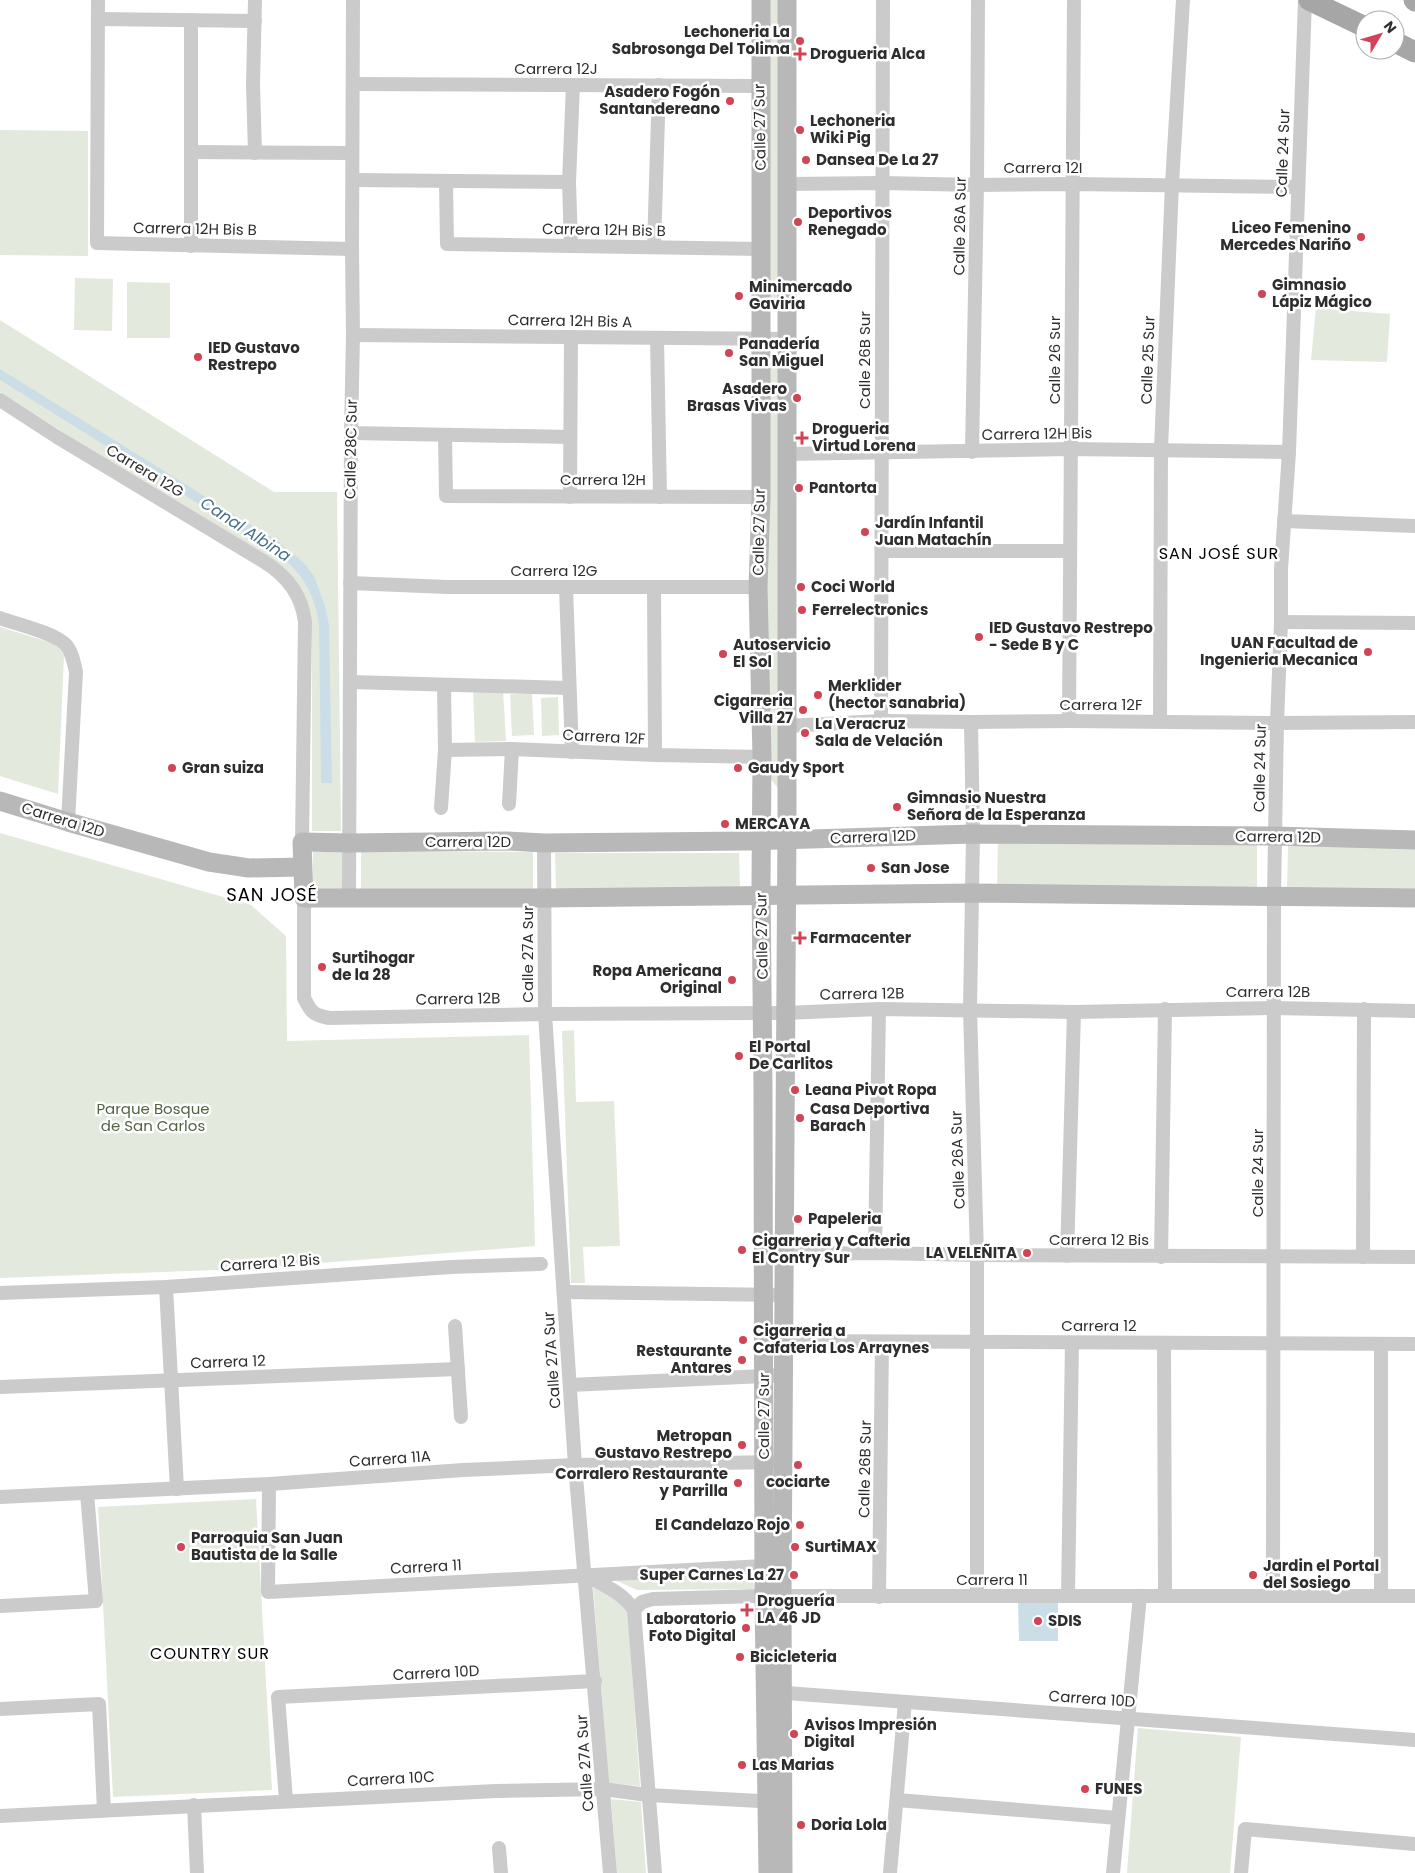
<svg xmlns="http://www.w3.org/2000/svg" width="1415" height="1873" viewBox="0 0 1415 1873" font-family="Poppins,sans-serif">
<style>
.green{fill:#e4e9dd}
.water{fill:#cbdee7}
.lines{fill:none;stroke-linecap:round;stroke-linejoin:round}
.street{stroke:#cbcbcb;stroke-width:14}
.secondary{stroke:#b8b8b8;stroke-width:19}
.primary{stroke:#a6a6a6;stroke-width:21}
.poi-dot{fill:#d04456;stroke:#fff;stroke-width:2}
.labels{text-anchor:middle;stroke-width:5;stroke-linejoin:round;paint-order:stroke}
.poi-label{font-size:15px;font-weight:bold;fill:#2e2e2e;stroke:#fff;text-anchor:start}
.street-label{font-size:15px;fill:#2e2e2e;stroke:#fff}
.park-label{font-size:15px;fill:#536440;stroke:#fff}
.water-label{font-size:16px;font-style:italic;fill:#457086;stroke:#fff}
.neighbourhood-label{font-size:16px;letter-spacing:1px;fill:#000;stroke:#fff}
.quarter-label{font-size:18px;letter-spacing:1px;fill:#000;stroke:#fff}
</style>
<rect width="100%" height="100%" fill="#fff"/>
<g class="green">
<polygon points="769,0 782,0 781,305 769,305"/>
<polygon points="0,130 88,131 88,256 0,255"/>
<polygon points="75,278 113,279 112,331 74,330"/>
<polygon points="127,282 170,283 170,338 127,338"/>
<polygon points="1316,308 1390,314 1387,362 1311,360"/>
<polygon points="0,320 274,492 337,492 341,831 312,831 312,642 310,617 304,596 119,468 0,392"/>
<polygon points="767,362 780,362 780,791 766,773"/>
<polygon points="0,627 52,643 59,647 64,656 58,794 0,776"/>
<polygon points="503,690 506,741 475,742 473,692"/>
<polygon points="532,693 534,735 512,736 510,694"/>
<polygon points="558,697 559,735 542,736 541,698"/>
<polygon points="0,833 251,905 286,936 287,1041 529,1035 535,1246 244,1269 0,1278"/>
<polygon points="998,840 1257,844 1257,892 997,888"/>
<polygon points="1288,846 1415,846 1415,894 1287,891"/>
<polygon points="361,851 533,852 533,892 361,891"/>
<rect x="313" y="852" width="30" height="39"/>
<polygon points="555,853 739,853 740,891 556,891"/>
<polygon points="574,1030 576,1102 614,1101 620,1246 583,1247 585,1283 571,1283 562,1031"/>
<polygon points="256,1499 272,1790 113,1797 98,1507"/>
<polygon points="753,1574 754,1589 637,1590 606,1576"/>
<path d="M 593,1588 C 608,1591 620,1602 628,1614 L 640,1786 L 609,1783 Z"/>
<polygon points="1138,1728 1241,1737 1230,1873 1127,1873"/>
<polygon points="611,1799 641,1802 646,1873 617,1873"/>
</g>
<g class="water">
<path d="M 0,369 L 280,543 L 304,563 L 314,576 L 325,606 L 329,625 L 332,783 L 321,783 L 319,625 C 315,594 303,575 279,554 L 0,380 Z"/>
<polygon points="1018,1601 1058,1601 1058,1641 1019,1641"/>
</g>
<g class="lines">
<g class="street">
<polyline points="98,0 97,243 352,249"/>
<polyline points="98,19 255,21"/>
<polyline points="191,20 191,246"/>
<polyline points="353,84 759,86"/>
<polyline points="191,152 352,153"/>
<polyline points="255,153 253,84 255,0"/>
<polyline points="353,180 569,182"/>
<polyline points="446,182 447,244 761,249"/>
<polyline points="788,184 882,183 977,185 1072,184 1298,187"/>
<polyline points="571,246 569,182 573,85"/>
<polyline points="654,247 659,85"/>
<polyline points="353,335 787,339"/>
<polyline points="657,338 660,497"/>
<path d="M 0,400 L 57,437 L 263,561 C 286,575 302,595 305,622 L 302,842"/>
<polyline points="351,433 570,437"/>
<polyline points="445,435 446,496 761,497"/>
<polyline points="972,452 977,185 978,0"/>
<polyline points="786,454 1071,449 1289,452"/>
<polyline points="570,497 571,337"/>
<polyline points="1284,521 1415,526"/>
<polyline points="883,551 1070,551"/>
<polyline points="350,583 447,587 758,587"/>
<polyline points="654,587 655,755"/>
<polyline points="566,588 572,752"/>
<path d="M 0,618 C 16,624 56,633 66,645 C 72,652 74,663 76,672 L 68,822"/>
<polyline points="1281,622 1415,623"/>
<polyline points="351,682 568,688"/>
<polyline points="881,721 883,0"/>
<polyline points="1069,721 1074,0"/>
<polyline points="1160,721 1161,449 1172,184 1183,0"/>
<polyline points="971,722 973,834 970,1009 977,1255 977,1596"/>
<polyline points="786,726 881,721 971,722 1069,721 1277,723 1415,722"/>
<polyline points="445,750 512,749 655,755 762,757"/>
<polyline points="509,804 512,749"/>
<polyline points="441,808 445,750 444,685"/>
<polyline points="544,843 545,1014 575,1465 610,1873"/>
<path d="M 304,898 L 304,998 C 311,1012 313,1015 329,1018 L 545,1014 L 785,1013 L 879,1009 L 1074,1012 L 1274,1008 L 1415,1011"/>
<polyline points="349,898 351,433 353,335 352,249 353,0"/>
<polyline points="875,1253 879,1009"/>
<polyline points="784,1254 875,1253 977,1255 1415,1257"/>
<polyline points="1067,1256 1074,1012"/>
<polyline points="1161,1257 1165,1009"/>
<polyline points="1363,1257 1364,1009"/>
<polyline points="166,1287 177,1489"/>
<polyline points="564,1292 783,1295"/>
<polyline points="0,1293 166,1287 451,1267 541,1264"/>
<polyline points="455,1326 461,1417"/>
<polyline points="783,1341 1415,1344"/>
<polyline points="1164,1343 1165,1596"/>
<polyline points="1381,1344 1381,1596"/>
<polyline points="570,1385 783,1375"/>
<polyline points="0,1387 458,1369"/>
<polyline points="269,1484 268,1592 764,1566"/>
<polyline points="0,1497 269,1484 463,1470 575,1465 773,1462"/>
<path d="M 586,1576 C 604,1585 623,1593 634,1610 L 655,1873"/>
<polyline points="1068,1596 1072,1343"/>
<polyline points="1273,1596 1274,895 1277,723 1281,622 1281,569 1289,452 1305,0"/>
<polyline points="879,1597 882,1342"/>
<polyline points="0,1606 96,1601 87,1493"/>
<polyline points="634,1610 642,1602 653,1599 760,1596 1415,1596"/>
<polyline points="773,1692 1415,1740"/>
<polyline points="0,1709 99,1704 104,1810"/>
<polyline points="286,1800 278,1697 595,1681"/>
<polyline points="897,1800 1118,1818"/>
<polyline points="194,1805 197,1873"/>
<polyline points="0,1816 496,1791 603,1789 648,1795 776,1802"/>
<polyline points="499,1848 501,1873"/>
<polyline points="890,1873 905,1702"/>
<polyline points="1113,1873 1140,1596"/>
<polyline points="1241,1873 1245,1829 1415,1844"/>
</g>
<g class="secondary">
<polyline points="761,0 761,497 758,587 762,757 761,883 763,1091 764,1596 768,1873"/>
<polyline points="0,801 68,822 209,862 249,868 302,867"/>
<polyline points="1415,840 1275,836 973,834 747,841 544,843 506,841 350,843 302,842 304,898 544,898 973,893 1415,898"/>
<polyline points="783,1873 782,1597 787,827 787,0"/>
</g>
<g class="primary">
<polyline points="1309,0 1365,27"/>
<polyline points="1414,0 1415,1"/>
<polyline points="1395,42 1415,52"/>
</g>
</g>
<g class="poi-dot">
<circle cx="800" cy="41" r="5"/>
<path d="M797.5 46.5h5v5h5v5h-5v5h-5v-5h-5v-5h5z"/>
<circle cx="730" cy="101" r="5"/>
<circle cx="800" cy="130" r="5"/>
<circle cx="806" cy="160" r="5"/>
<circle cx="798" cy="222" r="5"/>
<circle cx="1361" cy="237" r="5"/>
<circle cx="1262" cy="294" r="5"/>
<circle cx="739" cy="296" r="5"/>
<circle cx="729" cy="353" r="5"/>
<circle cx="198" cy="357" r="5"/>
<circle cx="797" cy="398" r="5"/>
<path d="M799.5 430.5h5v5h5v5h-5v5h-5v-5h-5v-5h5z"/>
<circle cx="799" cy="488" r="5"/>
<circle cx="865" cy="532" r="5"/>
<circle cx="801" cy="587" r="5"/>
<circle cx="802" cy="610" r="5"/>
<circle cx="979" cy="637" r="5"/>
<circle cx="1368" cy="652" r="5"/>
<circle cx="723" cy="654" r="5"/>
<circle cx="818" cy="695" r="5"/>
<circle cx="803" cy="710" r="5"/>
<circle cx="805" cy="733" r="5"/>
<circle cx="172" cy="768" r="5"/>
<circle cx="738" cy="768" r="5"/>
<circle cx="897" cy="807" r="5"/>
<circle cx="725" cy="824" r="5"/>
<circle cx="871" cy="868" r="5"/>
<path d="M797.5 930.5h5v5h5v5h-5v5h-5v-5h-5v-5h5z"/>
<circle cx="322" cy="967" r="5"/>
<circle cx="732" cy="980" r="5"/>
<circle cx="739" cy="1056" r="5"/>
<circle cx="795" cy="1090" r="5"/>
<circle cx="800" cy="1118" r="5"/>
<circle cx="798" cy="1219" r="5"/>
<circle cx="742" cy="1250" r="5"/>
<circle cx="1027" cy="1253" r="5"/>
<circle cx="743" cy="1340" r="5"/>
<circle cx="742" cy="1360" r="5"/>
<circle cx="742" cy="1445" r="5"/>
<circle cx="798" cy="1465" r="5"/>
<circle cx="738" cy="1483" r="5"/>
<circle cx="800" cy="1525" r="5"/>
<circle cx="181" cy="1547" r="5"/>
<circle cx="795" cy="1547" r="5"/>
<circle cx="794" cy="1575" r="5"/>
<circle cx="1253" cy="1575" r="5"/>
<path d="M744.5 1602.5h5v5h5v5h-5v5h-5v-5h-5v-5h5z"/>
<circle cx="1038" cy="1621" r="5"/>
<circle cx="746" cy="1628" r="5"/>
<circle cx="740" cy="1657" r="5"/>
<circle cx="794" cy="1734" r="5"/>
<circle cx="742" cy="1765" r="5"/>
<circle cx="1085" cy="1789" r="5"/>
<circle cx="801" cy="1825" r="5"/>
</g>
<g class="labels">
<g class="poi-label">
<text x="790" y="37" text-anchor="end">Lechoneria La<tspan x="790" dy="17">Sabrosonga Del Tolima</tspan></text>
<text x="810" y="59">Drogueria Alca</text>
<text x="720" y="97" text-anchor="end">Asadero Fogón<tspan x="720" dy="17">Santandereano</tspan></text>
<text x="810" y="126">Lechoneria<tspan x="810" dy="17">Wiki Pig</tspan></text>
<text x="816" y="165">Dansea De La 27</text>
<text x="808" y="218">Deportivos<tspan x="808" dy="17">Renegado</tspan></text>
<text x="1351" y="233" text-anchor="end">Liceo Femenino<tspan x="1351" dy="17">Mercedes Nariño</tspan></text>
<text x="1272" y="290">Gimnasio<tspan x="1272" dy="17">Lápiz Mágico</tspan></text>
<text x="749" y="292">Minimercado<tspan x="749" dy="17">Gaviria</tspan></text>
<text x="739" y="349">Panadería<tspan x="739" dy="17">San Miguel</tspan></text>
<text x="208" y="353">IED Gustavo<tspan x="208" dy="17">Restrepo</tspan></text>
<text x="787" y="394" text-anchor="end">Asadero<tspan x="787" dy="17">Brasas Vivas</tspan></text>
<text x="812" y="434">Drogueria<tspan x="812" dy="17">Virtud Lorena</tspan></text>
<text x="809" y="493">Pantorta</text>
<text x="875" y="528">Jardín Infantil<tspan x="875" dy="17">Juan Matachín</tspan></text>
<text x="811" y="592">Coci World</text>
<text x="812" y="615">Ferrelectronics</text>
<text x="989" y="633">IED Gustavo Restrepo<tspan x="989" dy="17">- Sede B y C</tspan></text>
<text x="1358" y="648" text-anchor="end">UAN Facultad de<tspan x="1358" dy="17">Ingenieria Mecanica</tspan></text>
<text x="733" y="650">Autoservicio<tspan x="733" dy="17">El Sol</tspan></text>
<text x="828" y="691">Merklider<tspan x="828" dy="17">(hector sanabria)</tspan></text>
<text x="793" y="706" text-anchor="end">Cigarreria<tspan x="793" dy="17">Villa 27</tspan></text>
<text x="815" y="729">La Veracruz<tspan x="815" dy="17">Sala de Velación</tspan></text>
<text x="182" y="773">Gran suiza</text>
<text x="748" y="773">Gaudy Sport</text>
<text x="907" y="803">Gimnasio Nuestra<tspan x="907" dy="17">Señora de la Esperanza</tspan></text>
<text x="735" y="829">MERCAYA</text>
<text x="881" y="873">San Jose</text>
<text x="810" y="943">Farmacenter</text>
<text x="332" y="963">Surtihogar<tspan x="332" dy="17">de la 28</tspan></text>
<text x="722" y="976" text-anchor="end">Ropa Americana<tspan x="722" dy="17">Original</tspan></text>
<text x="749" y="1052">El Portal<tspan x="749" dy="17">De Carlitos</tspan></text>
<text x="805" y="1095">Leana Pivot Ropa</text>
<text x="810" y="1114">Casa Deportiva<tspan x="810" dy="17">Barach</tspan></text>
<text x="808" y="1224">Papeleria</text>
<text x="752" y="1246">Cigarreria y Cafteria<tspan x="752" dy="17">El Contry Sur</tspan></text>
<text x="1017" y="1258" text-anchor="end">LA VELEÑITA</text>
<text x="753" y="1336">Cigarreria a<tspan x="753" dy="17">Cafateria Los Arraynes</tspan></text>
<text x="732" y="1356" text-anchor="end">Restaurante<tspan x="732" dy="17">Antares</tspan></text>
<text x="732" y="1441" text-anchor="end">Metropan<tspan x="732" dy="17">Gustavo Restrepo</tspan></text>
<text x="728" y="1479" text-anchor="end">Corralero Restaurante<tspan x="728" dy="17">y Parrilla</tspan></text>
<text x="798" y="1487" text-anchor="middle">cociarte</text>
<text x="790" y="1530" text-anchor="end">El Candelazo Rojo</text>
<text x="191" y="1543">Parroquia San Juan<tspan x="191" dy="17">Bautista de la Salle</tspan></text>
<text x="805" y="1552">SurtiMAX</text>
<text x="1263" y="1571">Jardin el Portal<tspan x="1263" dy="17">del Sosiego</tspan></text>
<text x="784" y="1580" text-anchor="end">Super Carnes La 27</text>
<text x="757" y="1606">Droguería<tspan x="757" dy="17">LA 46 JD</tspan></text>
<text x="736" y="1624" text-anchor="end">Laboratorio<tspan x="736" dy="17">Foto Digital</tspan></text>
<text x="1048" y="1626">SDIS</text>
<text x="750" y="1662">Bicicleteria</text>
<text x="804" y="1730">Avisos Impresión<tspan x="804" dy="17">Digital</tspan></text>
<text x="752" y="1770">Las Marias</text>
<text x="1095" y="1794">FUNES</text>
<text x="811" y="1830">Doria Lola</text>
</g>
<g class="street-label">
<text x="556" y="74">Carrera 12J</text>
<text transform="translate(760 127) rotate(-91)" y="5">Calle 27 Sur</text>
<text transform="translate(1283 153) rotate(-88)" y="5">Calle 24 Sur</text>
<text x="1043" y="173">Carrera 12I</text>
<text transform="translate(960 226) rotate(-89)" y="5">Calle 26A Sur</text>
<text transform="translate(195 229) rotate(1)" y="5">Carrera 12H Bis B</text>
<text transform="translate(604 230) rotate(1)" y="5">Carrera 12H Bis B</text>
<text transform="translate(570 321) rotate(1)" y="5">Carrera 12H Bis A</text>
<text transform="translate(865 360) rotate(-90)" y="5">Calle 26B Sur</text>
<text transform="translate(1055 360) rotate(-90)" y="5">Calle 26 Sur</text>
<text transform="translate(1148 360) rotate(-88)" y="5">Calle 25 Sur</text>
<text transform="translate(1037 434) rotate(-1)" y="5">Carrera 12H Bis</text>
<text transform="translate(351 449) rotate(-89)" y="5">Calle 28C Sur</text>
<text transform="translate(145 471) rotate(31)" y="5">Carrera 12G</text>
<text x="603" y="485">Carrera 12H</text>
<text transform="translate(759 532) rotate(-89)" y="5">Calle 27 Sur</text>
<text x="554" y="576">Carrera 12G</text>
<text x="1101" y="710">Carrera 12F</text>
<text transform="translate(604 737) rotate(3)" y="5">Carrera 12F</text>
<text transform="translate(1260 768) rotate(-89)" y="5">Calle 24 Sur</text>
<text transform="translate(63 820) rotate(17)" y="5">Carrera 12D</text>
<text transform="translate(873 837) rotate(-2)" y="5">Carrera 12D</text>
<text transform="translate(1278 837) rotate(1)" y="5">Carrera 12D</text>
<text x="468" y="847">Carrera 12D</text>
<text transform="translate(762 936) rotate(-91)" y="5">Calle 27 Sur</text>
<text transform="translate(528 954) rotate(-90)" y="5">Calle 27A Sur</text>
<text x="1268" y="997">Carrera 12B</text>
<text transform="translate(862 994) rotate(-1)" y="5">Carrera 12B</text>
<text transform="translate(458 999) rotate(-1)" y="5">Carrera 12B</text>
<text transform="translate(958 1160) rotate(-92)" y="5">Calle 26A Sur</text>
<text transform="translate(1258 1173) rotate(-90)" y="5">Calle 24 Sur</text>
<text x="1099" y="1245">Carrera 12 Bis</text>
<text transform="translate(270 1263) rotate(-4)" y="5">Carrera 12 Bis</text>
<text x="1099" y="1331">Carrera 12</text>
<text transform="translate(552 1360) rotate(-94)" y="5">Calle 27A Sur</text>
<text transform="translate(228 1362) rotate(-2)" y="5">Carrera 12</text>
<text transform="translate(764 1416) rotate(-90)" y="5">Calle 27 Sur</text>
<text transform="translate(390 1459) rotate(-4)" y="5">Carrera 11A</text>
<text transform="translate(865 1469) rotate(-89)" y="5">Calle 26B Sur</text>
<text transform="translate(426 1567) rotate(-3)" y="5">Carrera 11</text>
<text x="992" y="1585">Carrera 11</text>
<text transform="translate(436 1673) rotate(-3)" y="5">Carrera 10D</text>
<text transform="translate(1092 1699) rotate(4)" y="5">Carrera 10D</text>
<text transform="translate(585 1763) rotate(-94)" y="5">Calle 27A Sur</text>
<text transform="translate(391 1779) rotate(-3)" y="5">Carrera 10C</text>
</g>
<g class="park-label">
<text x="153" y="1114">Parque Bosque<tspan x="153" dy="17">de San Carlos</tspan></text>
</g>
<g class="water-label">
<text transform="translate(246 529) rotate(33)" y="6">Canal Albina</text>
</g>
<g class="neighbourhood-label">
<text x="1219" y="559">SAN JOSÉ SUR</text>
<text x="210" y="1659">COUNTRY SUR</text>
</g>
<g class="quarter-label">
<text x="272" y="901">SAN JOSÉ</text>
</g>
</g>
<g transform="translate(1380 35) rotate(52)"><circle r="24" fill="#ffffff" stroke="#ababab"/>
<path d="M0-4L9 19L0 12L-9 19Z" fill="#d04456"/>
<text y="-8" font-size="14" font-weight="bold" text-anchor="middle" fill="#2e2e2e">N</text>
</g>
</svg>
